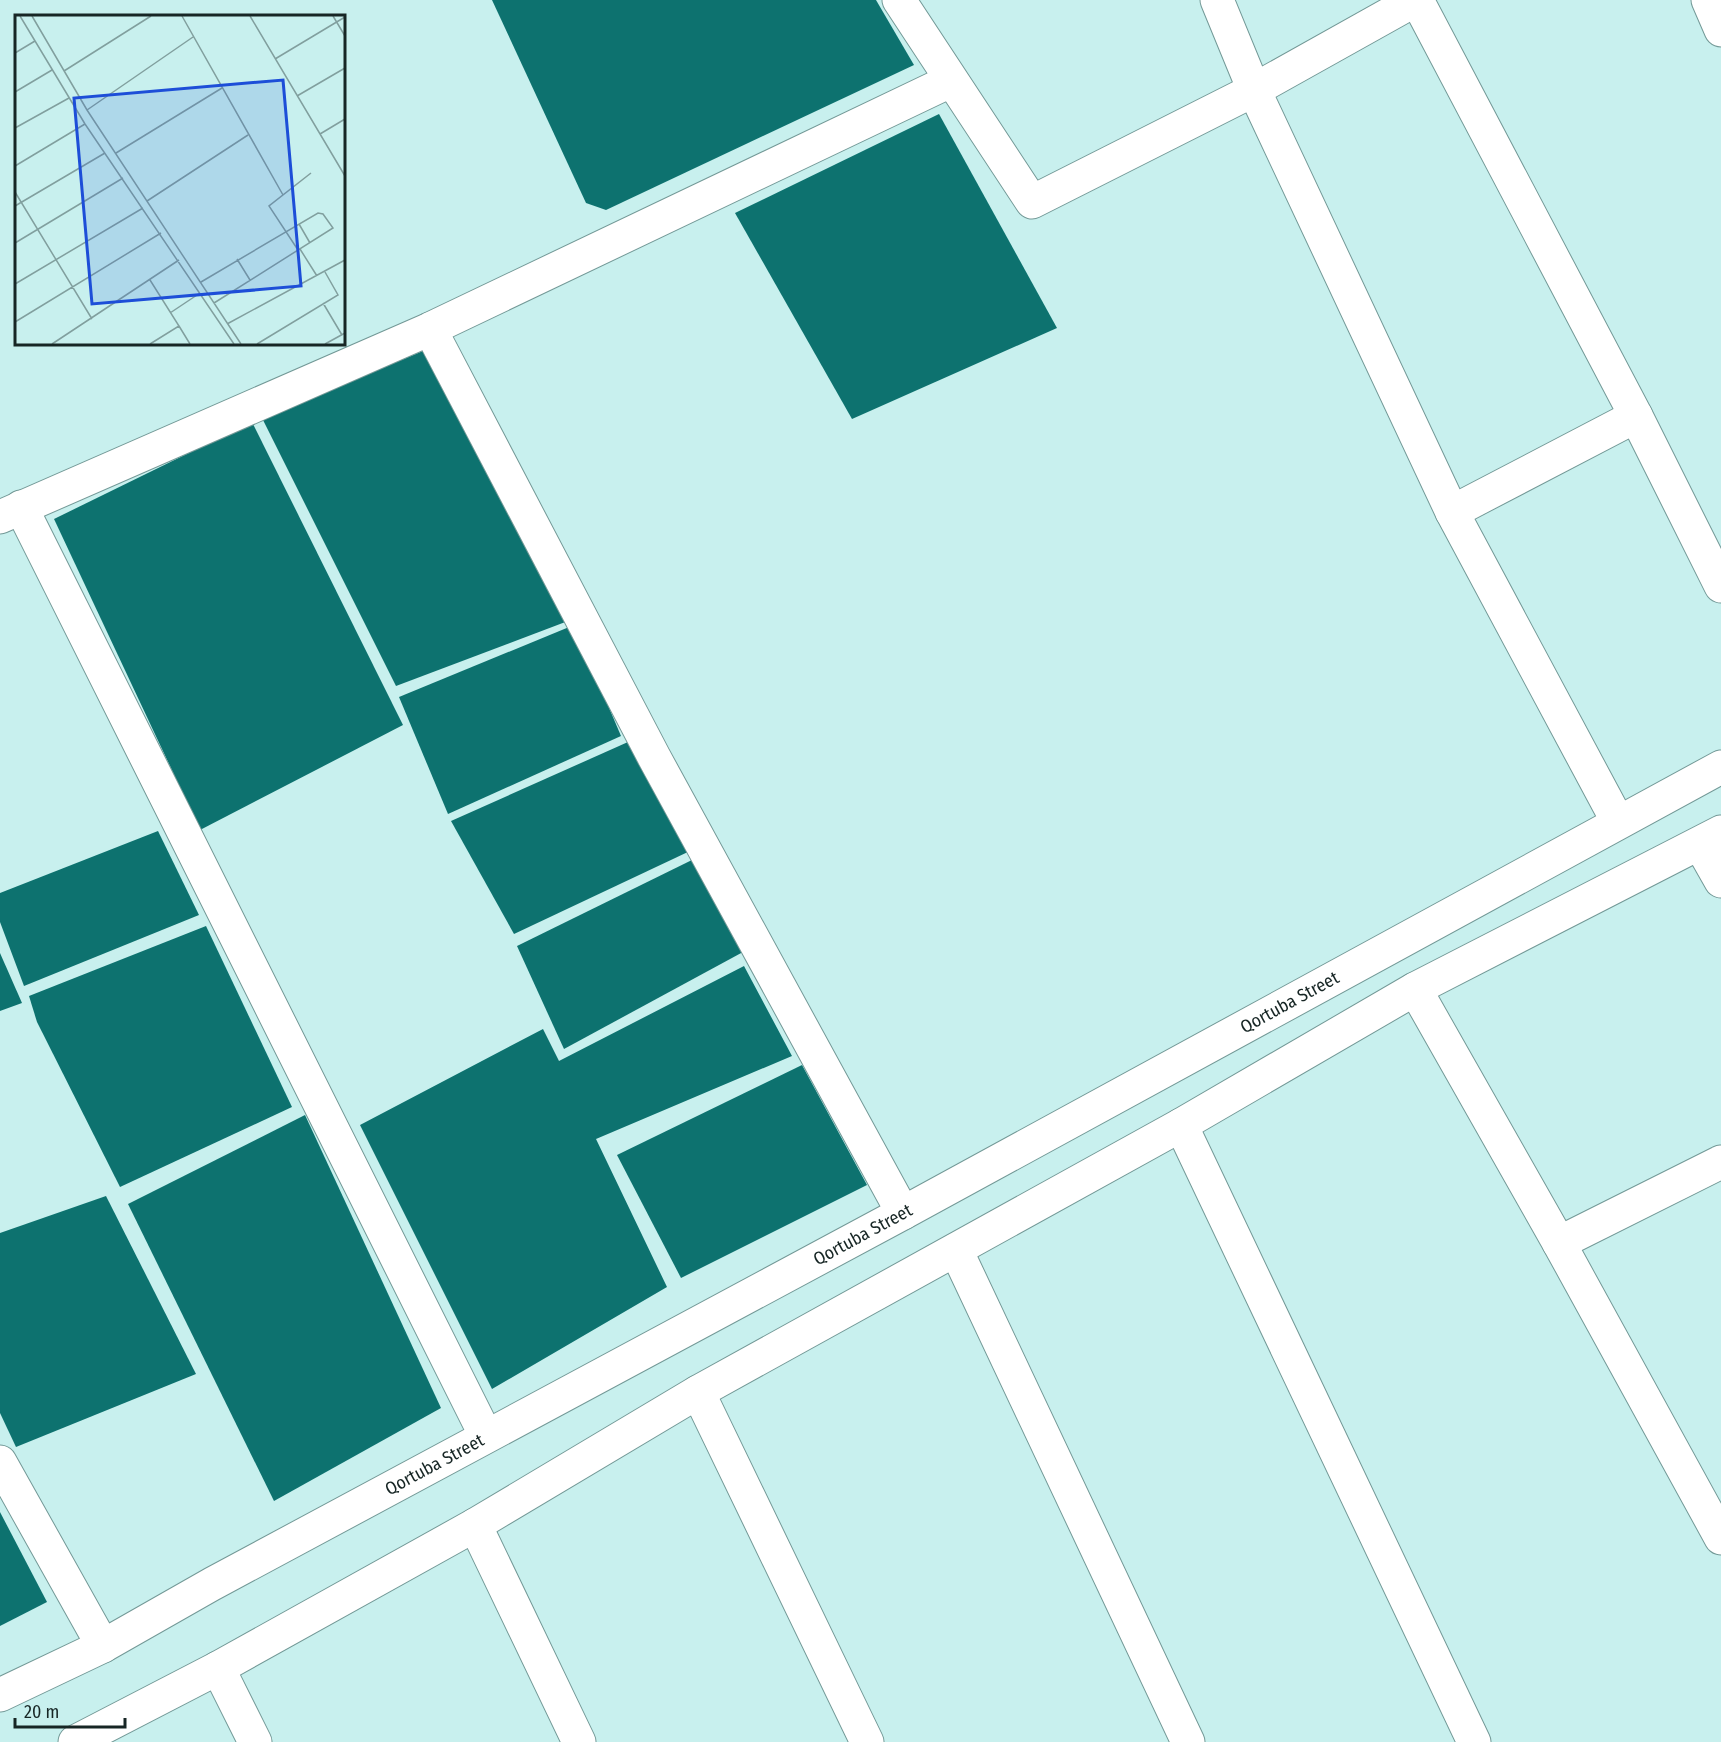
<svg xmlns="http://www.w3.org/2000/svg" width="1721" height="1742" viewBox="0 0 1721 1742" font-family="'Fira Sans Condensed',sans-serif">
<style>
.building{fill:#0d726f}
.lines{fill:none;stroke-linecap:round;stroke-linejoin:round}
.minor-casing{stroke:#739997;stroke-width:35}
.minor{stroke:#fff;stroke-width:33}
.labels{text-anchor:middle;stroke-width:6;stroke-linejoin:round;paint-order:stroke}
.street-label{font-size:18px;fill:#172625;stroke:#c8f0ee}
.inset-road{fill:none;stroke:#819f9e;stroke-width:1.5}
.view{fill:#1d4ed8;fill-opacity:0.15;stroke:#1d4ed8;stroke-width:3}
.inset-edge{fill:none;stroke:#172625;stroke-width:3}
</style>
<rect width="100%" height="100%" fill="#c8f0ee"/>
<g class="building">
<polygon points="492,0 876,0 914,65 606,210 586,203"/>
<polygon points="939,114 1057,328 852,419 735,213"/>
<polygon points="430,348 568,621 396,686 262,418"/>
<polygon points="252,422 403,725 200,830 54,519"/>
<polygon points="574,625 621,736 448,814 399,697"/>
<polygon points="628,742 690,851 514,934 451,821"/>
<polygon points="158,831 199,915 24,986 0,922 0,893"/>
<polygon points="694,859 743,952 564,1049 517,946"/>
<polygon points="206,926 292,1107 120,1187 37,1022 29,996"/>
<polygon points="0,953 22,1003 0,1011"/>
<polygon points="744,966 792,1056 596,1139 667,1287 492,1389 360,1125 543,1029 559,1061"/>
<polygon points="802,1065 867,1185 681,1278 617,1155"/>
<polygon points="305,1115 441,1408 274,1501 128,1204"/>
<polygon points="106,1196 196,1374 16,1447 0,1413 0,1233"/>
<polygon points="0,1512 47,1602 0,1626"/>
</g>
<g class="lines">
<defs>
<g id="minor">
<polyline points="899,0 1032,202 1254,90 1415,0"/>
<polyline points="1217,0 1254,90 1452,512 1618,822"/>
<polyline points="1417,0 1636,416 1721,586"/>
<polyline points="1708,0 1721,30"/>
<polyline points="430,329 654,757 903,1213"/>
<polyline points="21,507 486,1436"/>
<polyline points="1452,512 1636,416"/>
<polyline points="0,517 430,329 950,81"/>
<polyline points="1700,844 1721,881"/>
<polyline points="1415,989 1559,1243 1721,1538"/>
<polyline points="1181,1125 1474,1742"/>
<polyline points="1559,1243 1721,1162"/>
<polyline points="956,1250 1188,1742"/>
<polyline points="698,1392 867,1742"/>
<polyline points="0,1462 103,1646"/>
<polyline points="475,1525 579,1742"/>
<polyline points="218,1668 255,1742"/>
<path id="s1" d="M 0,1695 L 103,1646 L 212,1584 L 903,1213 L 1721,767"/>
<polyline points="75,1742 218,1668 475,1525 698,1392 1181,1125 1415,989 1721,832"/>
</g>
</defs>
<use href="#minor" class="minor-casing"/>
<use href="#minor" class="minor"/>
</g>
<g class="labels">
<g class="street-label">
<text dy="6" stroke="none"><textPath href="#s1" startOffset="1464">Qortuba Street</textPath></text>
<text dy="6" stroke="none"><textPath href="#s1" startOffset="978">Qortuba Street</textPath></text>
<text dy="6" stroke="none"><textPath href="#s1" startOffset="492">Qortuba Street</textPath></text>
</g>
</g>
<g transform="translate(15 15)">
<rect width="330" height="330" fill="#c8f0ee"/>
<path class="inset-road" d="M 5,1 L 70,109 L 219,329M 17,1 L 72,95 L 226,329M 167,1 L 268,180M 235,1 L 330,161M 318,1 L 330,21M 0,38 L 20,26M 260,44 L 330,2M 49,56 L 136,1M 0,77 L 37,55M 282,81 L 330,53M 72,95 L 178,22M 0,113 L 54,83M 305,119 L 330,104M 101,138 L 207,73M 0,151 L 70,109M 0,177 L 77,304M 132,186 L 233,120M 0,191 L 90,138M 284,209 L 295,228M 0,228 L 108,163M 285,234 L 302,261M 283,235 L 254,191 L 296,158M 222,244 L 235,265M 135,265 L 164,311 L 135,329M 186,267 L 303,198 L 308,199 L 318,213 L 199,288M 0,269 L 128,193M 308,288 L 327,320M 155,298 L 185,278M 0,307 L 146,218M 212,309 L 330,245M 164,311 L 175,329M 37,329 L 164,245M 242,329 L 323,280 L 310,257M 310,329 L 330,318"/>
<path class="view" d="M 268,65 L 286,271 L 77,289 L 59,83 Z"/>
<rect width="330" height="330" class="inset-edge"/>
</g>
<path d="M15 1718v9h110v-9" fill="none" stroke="#172625" stroke-width="3"/>
<text x="24" y="1718" font-size="18" fill="#172625" stroke="#c8f0ee" stroke-width="4.5" paint-order="stroke">20 m</text>
</svg>
